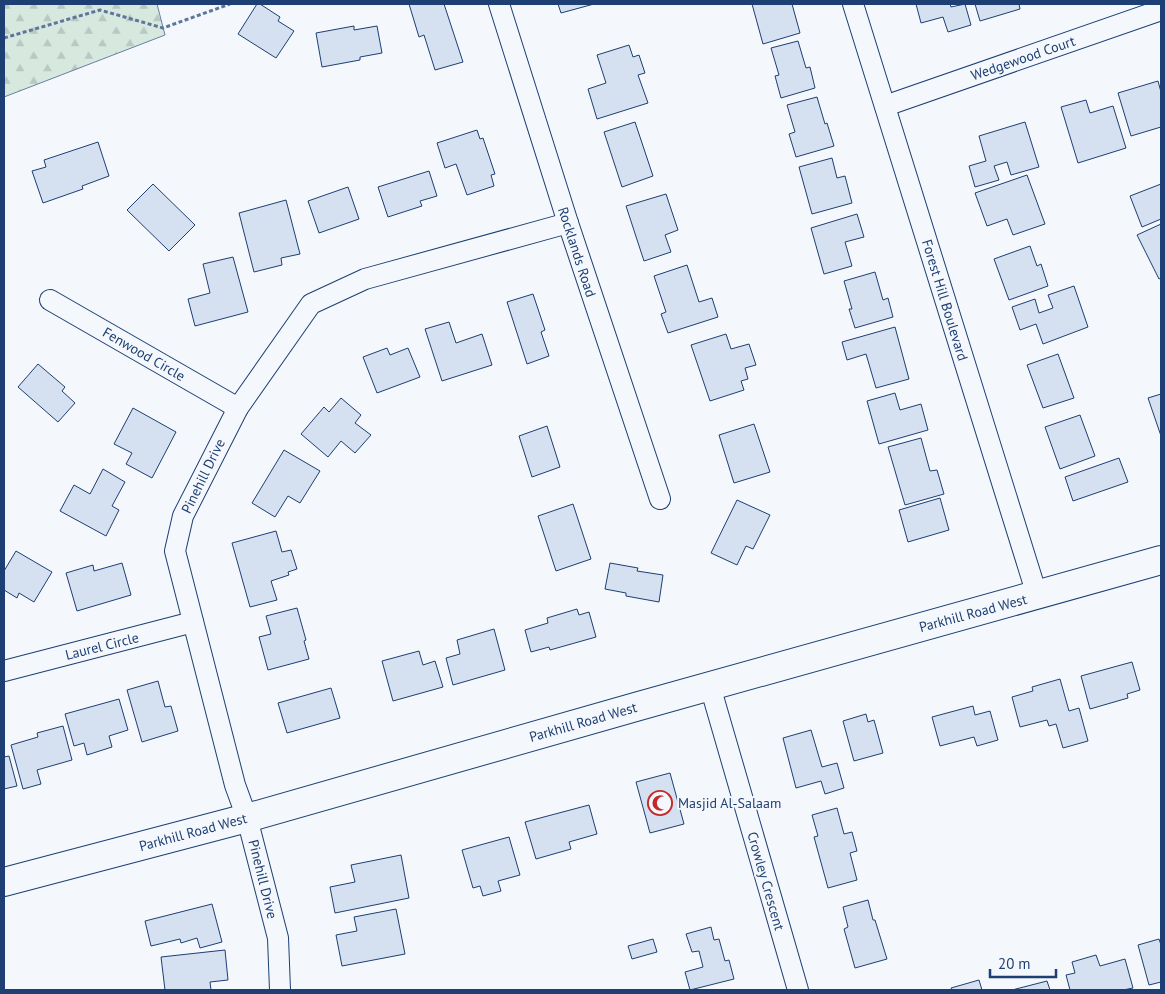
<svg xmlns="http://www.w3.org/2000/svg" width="1165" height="994" viewBox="0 0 1165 994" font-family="'PT Sans',sans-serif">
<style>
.forest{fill:url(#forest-firs);stroke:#687fa3}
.building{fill:#d5e0f0;stroke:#1d3f73}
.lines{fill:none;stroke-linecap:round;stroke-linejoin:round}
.street-casing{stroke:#1d3f73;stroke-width:22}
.secondary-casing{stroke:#1d3f73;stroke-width:30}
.path{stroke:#5e769c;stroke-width:3;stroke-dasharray:4 2.5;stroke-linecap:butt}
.street{stroke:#f4f7fb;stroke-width:20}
.secondary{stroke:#f4f7fb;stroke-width:28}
.labels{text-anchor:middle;stroke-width:4;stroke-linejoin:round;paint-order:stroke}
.street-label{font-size:14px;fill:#1d3f73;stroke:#f4f7fb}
.poi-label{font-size:14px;fill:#1d3f73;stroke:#f4f7fb;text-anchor:start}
</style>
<defs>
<pattern id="forest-firs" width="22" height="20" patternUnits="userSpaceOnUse" patternTransform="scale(1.25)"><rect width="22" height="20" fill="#d7e8df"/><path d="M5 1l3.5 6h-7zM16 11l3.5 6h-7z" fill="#b8c8c3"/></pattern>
</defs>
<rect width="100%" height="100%" fill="#f4f7fb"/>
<polygon class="forest" points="4,4 157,4 165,35 4,97"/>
<g class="building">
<polygon points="257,4 260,4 280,17 278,21 294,31 276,58 238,34"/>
<polygon points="409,4 444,4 463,62 435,70 424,35 419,37"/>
<polygon points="558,4 594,4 561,13"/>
<polygon points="752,4 792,4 800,33 763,44"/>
<polygon points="916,4 950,4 951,7 965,4 971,25 948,32 943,17 921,23"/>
<polygon points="975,4 1019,4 1020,9 980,21"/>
<polygon points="354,26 354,30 377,26 382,53 360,57 360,60 322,67 316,33"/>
<polygon points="798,41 806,68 810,67 815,88 781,98 775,76 779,75 771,48"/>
<polygon points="629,45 633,57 639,55 645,73 638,75 648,103 597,119 588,89 606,83 597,55"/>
<polygon points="1158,81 1161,92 1161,127 1131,136 1118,93"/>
<polygon points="817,97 825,124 827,123 834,146 796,157 789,134 795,132 787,105"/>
<polygon points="1086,100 1090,113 1113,106 1126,148 1078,163 1061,107"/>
<polygon points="635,122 653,176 622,187 604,132"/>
<polygon points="1025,122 1039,167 1011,175 1007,162 994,166 999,180 975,187 969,166 986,161 979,136"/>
<polygon points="477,130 480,139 483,138 495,174 491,175 494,186 467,195 456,164 445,168 437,143"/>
<polygon points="98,142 109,176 82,186 83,189 43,203 32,171 46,167 44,160"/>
<polygon points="832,158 837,178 845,176 852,203 812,214 799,167"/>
<polygon points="429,171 437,196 420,201 422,206 388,217 378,187"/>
<polygon points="1027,175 1045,224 1013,235 1007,219 987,226 975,193"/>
<polygon points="153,184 195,225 169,251 127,210"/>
<polygon points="1161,184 1161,219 1142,227 1130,196"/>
<polygon points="348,187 359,219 319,233 308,201"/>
<polygon points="666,194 678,230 665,235 671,252 644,261 626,206"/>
<polygon points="286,200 300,254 281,258 282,265 254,272 239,213"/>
<polygon points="857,214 864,237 845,242 852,266 824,274 811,228"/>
<polygon points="1161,224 1161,278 1159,279 1137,235"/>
<polygon points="1030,246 1037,266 1041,264 1048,286 1009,300 994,259"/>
<polygon points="233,257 248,312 195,326 188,299 210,293 203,264"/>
<polygon points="687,265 699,302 712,298 718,317 668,333 661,314 666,312 654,276"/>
<polygon points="875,272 883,300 888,298 893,317 855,328 849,309 852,309 844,281"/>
<polygon points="1074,286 1088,327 1043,344 1036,324 1020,330 1012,307 1035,299 1039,313 1053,308 1048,295"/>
<polygon points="533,294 545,330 541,332 549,356 527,364 507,302"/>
<polygon points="449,322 456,343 482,334 492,365 442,381 425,329"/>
<polygon points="895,327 909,379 876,388 866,354 847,360 842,342"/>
<polygon points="726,334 731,349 749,344 756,365 745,368 748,379 741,381 744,390 710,401 691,345"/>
<polygon points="387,348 390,355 408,348 420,377 377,393 363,357"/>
<polygon points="1058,354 1074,398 1043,408 1027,365"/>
<polygon points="38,364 65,387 62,391 75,403 58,422 18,387"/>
<polygon points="895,393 900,410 921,404 928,430 879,444 867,401"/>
<polygon points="1161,394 1161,436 1148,398"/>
<polygon points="341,398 361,415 355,423 371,435 355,453 341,441 328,457 301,434 324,407 329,412"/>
<polygon points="133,408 176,432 152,478 126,464 132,453 114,444"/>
<polygon points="1080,415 1095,456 1060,469 1045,427"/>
<polygon points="754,424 770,472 734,483 719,435"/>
<polygon points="547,426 560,467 532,477 519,436"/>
<polygon points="921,438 930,471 937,470 944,494 905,505 888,447"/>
<polygon points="284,450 320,471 300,503 288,496 275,517 252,503"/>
<polygon points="1119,458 1128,482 1073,501 1065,477"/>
<polygon points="103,469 125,482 112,506 119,510 106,536 60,511 74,485 90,494"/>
<polygon points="940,498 949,530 908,542 899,510"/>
<polygon points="737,500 770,515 753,549 746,546 737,565 711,553"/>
<polygon points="573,504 591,559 556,571 538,516"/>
<polygon points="276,531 282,552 291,550 297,569 288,572 289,575 271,581 277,600 250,607 232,543"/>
<polygon points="16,551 52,572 34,602 19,593 17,598 4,590 4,571"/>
<polygon points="122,563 131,595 77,611 66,573 93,565 94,571"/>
<polygon points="610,563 638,568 637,571 663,575 659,602 626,596 626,593 605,589"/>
<polygon points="297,608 306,640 304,641 309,659 268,670 259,637 271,634 266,616"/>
<polygon points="577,609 579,615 589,612 596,637 550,650 549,647 531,652 525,630 548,623 547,618"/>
<polygon points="494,629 505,670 453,685 446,658 460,654 457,640"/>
<polygon points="419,651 423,665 435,661 443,687 393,701 382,661"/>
<polygon points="1132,662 1140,690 1127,694 1128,698 1090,709 1081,676"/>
<polygon points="1060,679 1069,711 1079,708 1088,741 1063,748 1056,724 1049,726 1047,720 1020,727 1012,697 1033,691 1032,687"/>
<polygon points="158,681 165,707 171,706 178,731 142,742 127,690"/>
<polygon points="331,688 340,718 287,733 278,703"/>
<polygon points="119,699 128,730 109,736 112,747 87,755 84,743 74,746 65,714"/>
<polygon points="973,706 975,715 990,711 998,740 977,746 974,737 940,746 932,717"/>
<polygon points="866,714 868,722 874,720 883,753 854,761 843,721"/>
<polygon points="63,726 72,760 37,770 41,784 23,789 11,745 38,737 37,733"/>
<polygon points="811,730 822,767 837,763 844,788 825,794 821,781 796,788 783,738"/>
<polygon points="9,756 17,786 4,789 4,757"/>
<polygon points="670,773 684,824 650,833 636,782"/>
<polygon points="589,805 597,834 569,842 571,849 536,859 525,822"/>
<polygon points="837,808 844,834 852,832 857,851 850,853 857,880 828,888 814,837 818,836 812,815"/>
<polygon points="509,837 520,875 498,881 501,891 483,896 480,886 473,888 462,850"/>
<polygon points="401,855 409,898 335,913 330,887 355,882 351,865"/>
<polygon points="868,900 873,920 875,920 887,959 855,968 844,929 848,927 843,907"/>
<polygon points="212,904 222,942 200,948 197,938 181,943 180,939 151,946 145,921"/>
<polygon points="396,909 405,954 342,966 336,935 357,931 354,917"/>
<polygon points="711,927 714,940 719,939 725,961 729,960 734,979 690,990 685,972 703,967 699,951 692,952 686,934"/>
<polygon points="653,939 657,952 632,959 628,946"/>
<polygon points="1159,939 1161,945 1161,982 1149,985 1138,945"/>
<polygon points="225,950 228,980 210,982 211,990 165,990 161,957"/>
<polygon points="1096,955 1100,966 1125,959 1133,988 1123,990 1070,990 1066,975 1075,973 1072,962"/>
<polygon points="979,980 982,990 952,990 951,988"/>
<polygon points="1047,981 1050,990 1012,990"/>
</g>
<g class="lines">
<defs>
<g id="street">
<polyline points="499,4 568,223 660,499"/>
<polyline points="853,4 1037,595"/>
<polyline points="885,106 1161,10"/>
<polyline points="50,300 238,408"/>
<polyline points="4,671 193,622"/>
<polyline points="710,686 798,990"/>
<polyline points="280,990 278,938 247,818 235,785 175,551 183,516 238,408 311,304 365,279 568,223"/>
</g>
<polyline id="secondary" points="4,882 247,818 639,706 1161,560"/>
</defs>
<use href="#street" class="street-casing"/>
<use href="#secondary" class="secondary-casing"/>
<polyline class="path" points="4,38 100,10 163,28 230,4"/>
<use href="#street" class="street"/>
<use href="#secondary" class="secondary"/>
</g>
<defs>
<symbol id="mosque-ring" viewBox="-11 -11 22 22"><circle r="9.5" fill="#f4f7fb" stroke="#c62828" stroke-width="1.5"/><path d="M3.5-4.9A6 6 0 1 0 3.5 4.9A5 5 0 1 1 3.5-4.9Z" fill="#c62828"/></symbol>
</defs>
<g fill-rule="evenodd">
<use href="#mosque-ring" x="646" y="789" width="28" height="28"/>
</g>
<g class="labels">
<g class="street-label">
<text transform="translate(1023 58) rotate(-19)" y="5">Wedgewood Court</text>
<text transform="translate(577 252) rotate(72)" y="5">Rocklands Road</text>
<text transform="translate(945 300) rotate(73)" y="5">Forest Hill Boulevard</text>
<text transform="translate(144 354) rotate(30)" y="5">Fenwood Circle</text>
<text transform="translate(203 476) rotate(-64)" y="5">Pinehill Drive</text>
<text transform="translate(973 613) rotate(-15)" y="5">Parkhill Road West</text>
<text transform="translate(102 646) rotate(-14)" y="5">Laurel Circle</text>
<text transform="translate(583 722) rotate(-16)" y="5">Parkhill Road West</text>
<text transform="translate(193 832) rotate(-15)" y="5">Parkhill Road West</text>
<text transform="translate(263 879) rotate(76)" y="5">Pinehill Drive</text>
<text transform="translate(766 881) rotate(74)" y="5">Crowley Crescent</text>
</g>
<g class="poi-label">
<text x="678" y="808">Masjid Al-Salaam</text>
</g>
</g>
<rect width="1165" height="994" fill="none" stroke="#1d3f73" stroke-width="10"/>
<path d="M990 969v8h66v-8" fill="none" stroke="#1d3f73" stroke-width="2.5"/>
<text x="998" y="969" font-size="15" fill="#1d3f73" stroke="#f4f7fb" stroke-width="4" paint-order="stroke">20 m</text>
</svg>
